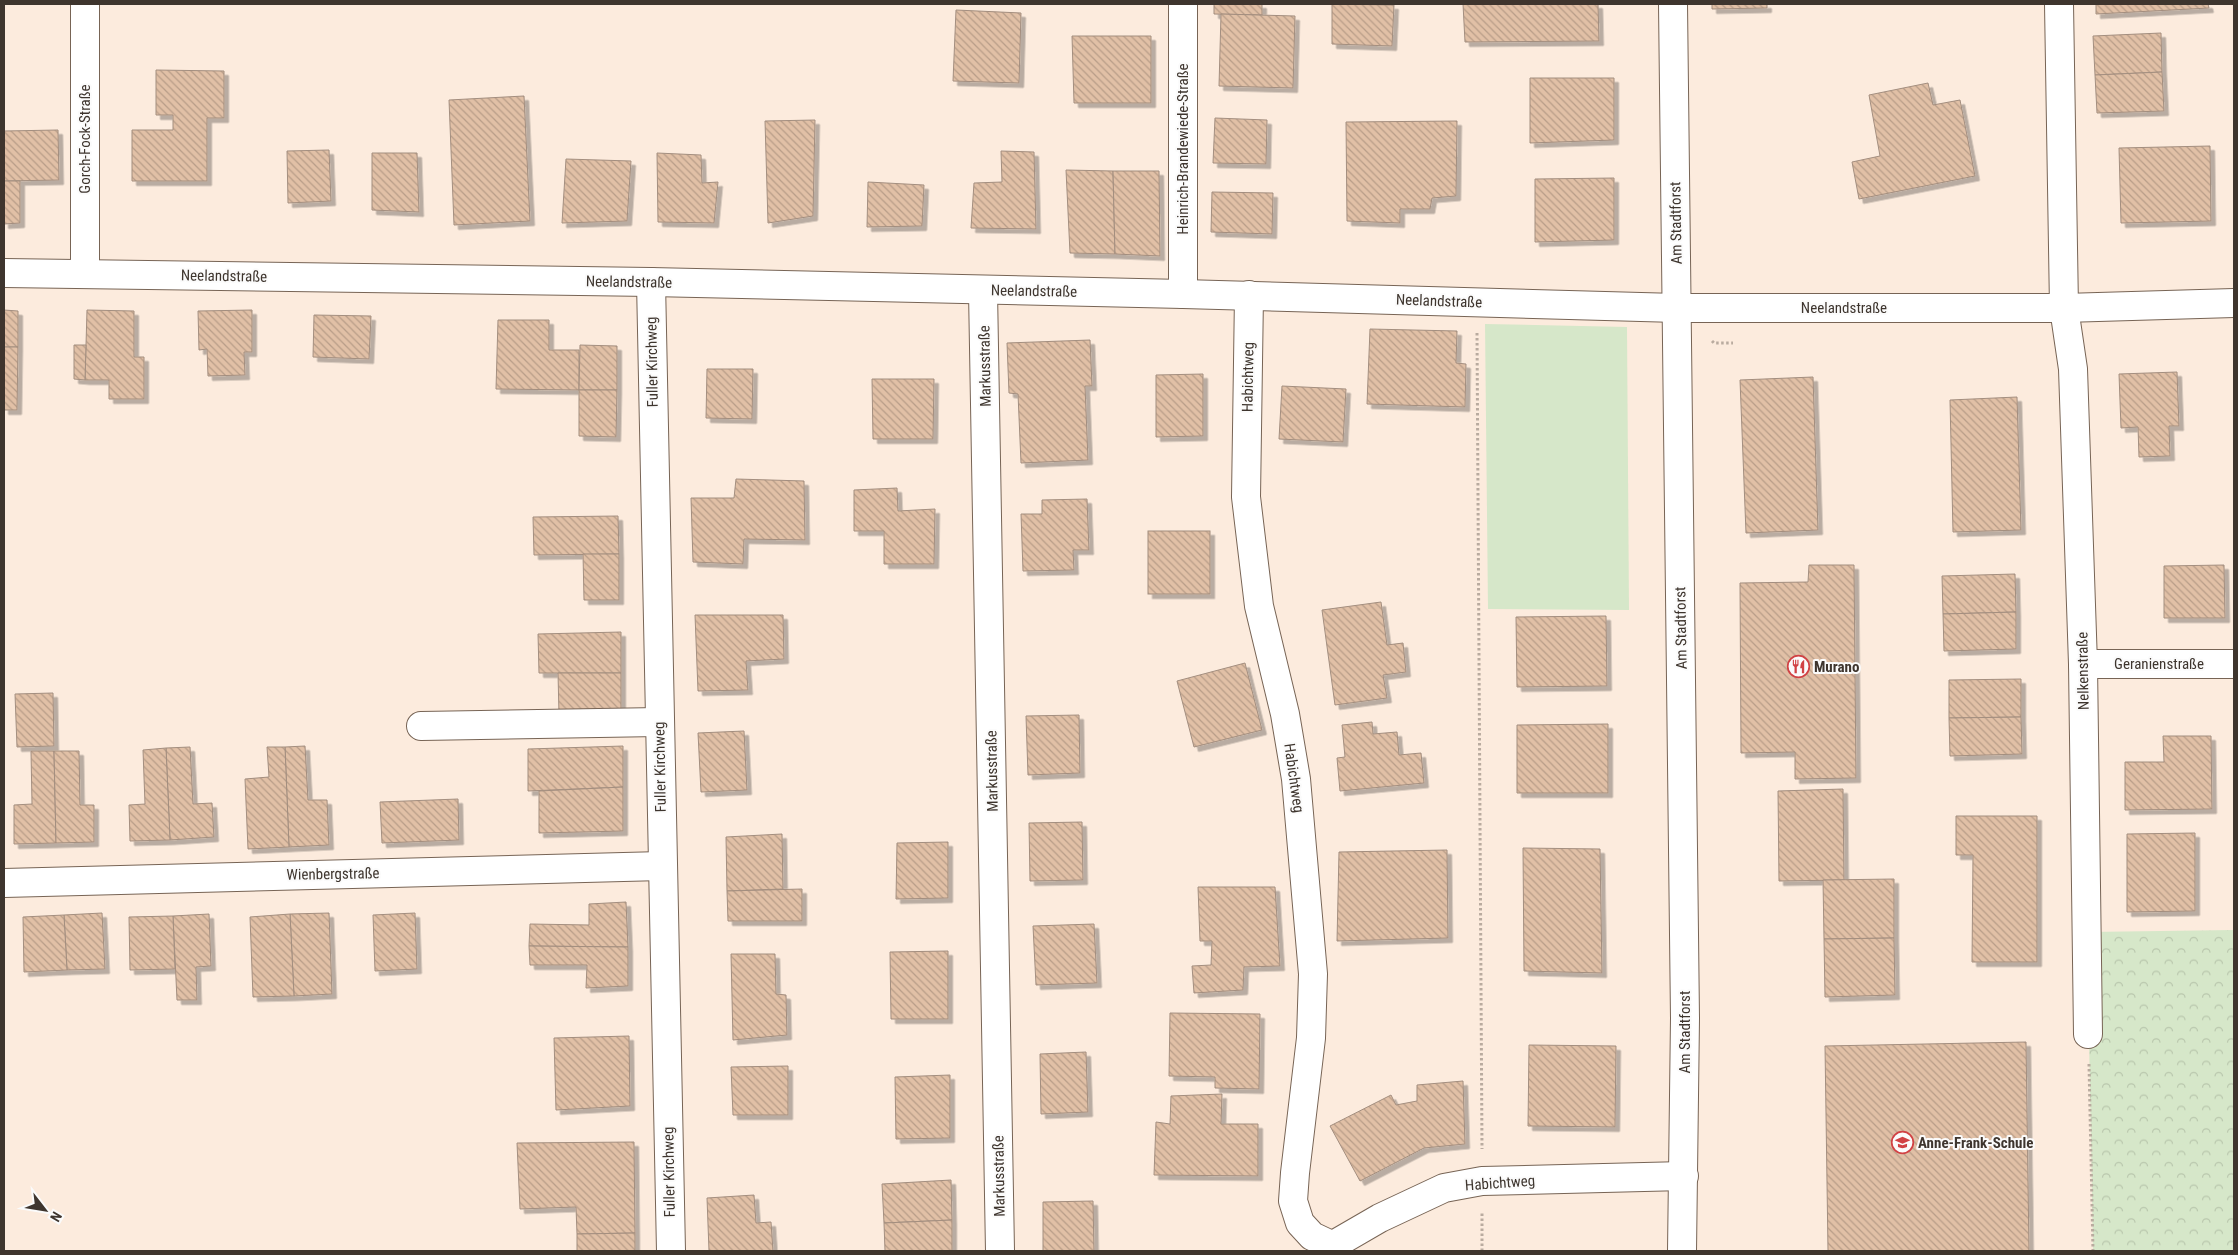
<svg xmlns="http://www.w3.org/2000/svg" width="2238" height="1255" viewBox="0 0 2238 1255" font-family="'Roboto Condensed',sans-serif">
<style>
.forest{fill:url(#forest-crowns)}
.green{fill:#d6e7c9}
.building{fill:url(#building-back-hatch);stroke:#a38e7f;filter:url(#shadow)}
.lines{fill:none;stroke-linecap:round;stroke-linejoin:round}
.minor-casing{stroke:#776455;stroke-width:30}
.path{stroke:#b9ab9f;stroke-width:3;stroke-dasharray:2.5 2.5;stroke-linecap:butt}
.minor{stroke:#fff;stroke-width:28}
.labels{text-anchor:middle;stroke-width:4;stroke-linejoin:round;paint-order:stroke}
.street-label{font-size:15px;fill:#3e352e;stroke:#fbfbfb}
.poi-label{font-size:15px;font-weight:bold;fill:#3e352e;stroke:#fbfbfb;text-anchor:start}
</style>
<defs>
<pattern id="forest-crowns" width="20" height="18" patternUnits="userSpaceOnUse" patternTransform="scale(1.25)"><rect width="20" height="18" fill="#d6e7c9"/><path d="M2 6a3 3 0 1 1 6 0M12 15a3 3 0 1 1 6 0" fill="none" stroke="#b9c7ad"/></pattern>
<pattern id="building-back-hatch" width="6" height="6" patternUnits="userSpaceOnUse" patternTransform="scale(1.25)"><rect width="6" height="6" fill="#e1c0a6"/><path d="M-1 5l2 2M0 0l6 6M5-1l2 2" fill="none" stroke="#b89d88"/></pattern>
<filter id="shadow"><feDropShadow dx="4.5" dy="4.5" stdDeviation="0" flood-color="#0004"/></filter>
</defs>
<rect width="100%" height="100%" fill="#fcebdd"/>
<polygon class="forest" points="2234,930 2234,1251 2093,1251 2087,932"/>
<polygon class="green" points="1485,324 1627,327 1629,610 1488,609"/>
<g class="building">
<polygon points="1214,4 1262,4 1262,15 1214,14"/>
<polygon points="1332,4 1394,5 1392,46 1332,44"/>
<polygon points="1463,4 1598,4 1599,41 1465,42"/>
<polygon points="1712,4 1767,4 1767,8 1712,9"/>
<polygon points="2096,4 2208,4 2209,8 2096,14"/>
<polygon points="956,10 1021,13 1019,83 953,81"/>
<polygon points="1221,14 1295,16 1293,88 1219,86"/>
<polygon points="2161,33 2162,72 2095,75 2093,36"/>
<polygon points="1072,36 1151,36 1151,103 1074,103"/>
<polygon points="156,70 224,71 224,118 207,118 207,181 132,181 132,130 173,130 173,115 156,115"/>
<polygon points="2162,72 2164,111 2097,113 2095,75"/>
<polygon points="1530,78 1614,78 1614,140 1530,143"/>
<polygon points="1928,83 1933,105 1960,100 1975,176 1859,199 1852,162 1880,156 1869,95"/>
<polygon points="524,96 530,221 454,225 449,100"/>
<polygon points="1215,118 1267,120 1266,164 1213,163"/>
<polygon points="815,120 813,216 768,223 765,121"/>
<polygon points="1457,121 1456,196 1432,198 1430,209 1400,209 1400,223 1347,221 1346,122"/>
<polygon points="58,130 59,180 4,181 4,131"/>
<polygon points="2210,146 2211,221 2121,223 2119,148"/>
<polygon points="329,150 331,201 288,203 287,151"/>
<polygon points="1001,151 1034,152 1036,229 971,228 974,183 1002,182"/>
<polygon points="372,153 417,153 419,212 372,210"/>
<polygon points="657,153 701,155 702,183 718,182 714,223 658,222"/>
<polygon points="566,159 631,161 627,221 562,223"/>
<polygon points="1066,170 1113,171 1115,254 1070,253"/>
<polygon points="1113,171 1159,171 1160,256 1115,254"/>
<polygon points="1614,178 1614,240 1535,242 1535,179"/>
<polygon points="4,181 20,181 20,223 4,224"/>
<polygon points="868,182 924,185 922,226 867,227"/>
<polygon points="1212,192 1273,193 1272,234 1211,232"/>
<polygon points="4,310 18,311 18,347 4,347"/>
<polygon points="87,310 134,311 134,357 144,357 144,399 109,399 109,380 85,380"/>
<polygon points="252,310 252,352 244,352 245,375 208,376 207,349 199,350 198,311"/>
<polygon points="314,315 371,316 369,359 313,357"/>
<polygon points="498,320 549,320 549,350 579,350 579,390 496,389"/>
<polygon points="1370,329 1457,331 1456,363 1466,364 1465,407 1367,404"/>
<polygon points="1090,340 1092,386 1085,386 1088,460 1021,463 1018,394 1009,393 1007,343"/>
<polygon points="74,345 86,345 85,380 74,379"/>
<polygon points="580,345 617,346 617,390 579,390"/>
<polygon points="4,347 18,347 17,410 4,410"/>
<polygon points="707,369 753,369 752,419 706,418"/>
<polygon points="2177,372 2179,426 2169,426 2170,456 2139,457 2138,427 2121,428 2119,374"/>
<polygon points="1203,374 1203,436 1156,437 1156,375"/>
<polygon points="1813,377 1818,530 1746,533 1740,380"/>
<polygon points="872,379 934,379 933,439 873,439"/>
<polygon points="1282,386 1346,389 1343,442 1279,439"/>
<polygon points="579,390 617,390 616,437 579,436"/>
<polygon points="2017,397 2021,530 1953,532 1950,400"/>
<polygon points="736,479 804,481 805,540 744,539 743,564 693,562 691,498 734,498"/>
<polygon points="897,488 898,511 935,509 934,564 884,564 884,531 854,531 854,490"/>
<polygon points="1087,499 1089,550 1073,550 1074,570 1023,571 1021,514 1042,514 1042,500"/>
<polygon points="618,516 619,554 534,555 533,517"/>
<rect x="1148" y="531" width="62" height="63"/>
<polygon points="583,554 619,554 619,600 584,600"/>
<polygon points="1809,565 1854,565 1856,778 1795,779 1795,752 1741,753 1740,583 1808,582"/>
<polygon points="2224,565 2225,618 2164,618 2164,566"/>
<polygon points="2015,574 2016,612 1943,614 1942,576"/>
<polygon points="1381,602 1387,645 1403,643 1406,672 1383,675 1387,698 1335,705 1322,610"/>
<polygon points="2016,612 2016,649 1944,651 1943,614"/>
<polygon points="695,615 783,615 784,659 746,661 748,690 698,691"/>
<polygon points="1606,616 1607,686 1517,687 1516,617"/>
<polygon points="621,632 621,673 539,673 538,634"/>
<polygon points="1245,663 1262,730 1194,747 1177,681"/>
<polygon points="558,673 621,673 621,714 559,715"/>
<polygon points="2021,679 2021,717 1949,718 1949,680"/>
<polygon points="53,693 54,746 17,747 15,694"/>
<polygon points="1079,715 1080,773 1028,775 1026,716"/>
<polygon points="2021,717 2022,754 1950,756 1949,718"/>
<polygon points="1372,722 1373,734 1397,732 1399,755 1421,753 1424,783 1340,791 1337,758 1345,757 1342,725"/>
<polygon points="1608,724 1608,793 1517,793 1517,725"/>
<polygon points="744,731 747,790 701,792 698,733"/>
<polygon points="2163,736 2211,736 2212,809 2125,810 2125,762 2164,762"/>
<polygon points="305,746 308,800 327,800 329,845 289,847 285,747"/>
<polygon points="623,746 623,787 528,791 528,749"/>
<polygon points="190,747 193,804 212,803 214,837 170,840 166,748"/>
<polygon points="267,747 285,747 289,847 248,849 245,779 269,777"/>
<polygon points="166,748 170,840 130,841 129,805 145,804 143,750"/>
<polygon points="31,751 54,751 56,843 14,844 14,805 32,804"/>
<polygon points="54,751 79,751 80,805 94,805 94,842 56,843"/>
<polygon points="623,787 623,831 539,833 539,791"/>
<polygon points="1843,789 1844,880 1779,881 1778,791"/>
<polygon points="458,799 459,840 382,843 380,802"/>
<polygon points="1956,816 2037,816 2037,962 1972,962 1973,855 1956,855"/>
<polygon points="1082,822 1083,880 1030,881 1029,823"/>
<polygon points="2195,833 2195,911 2127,912 2127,834"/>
<polygon points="782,834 783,889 727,891 726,837"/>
<polygon points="948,842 948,898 896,899 897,843"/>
<polygon points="1523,848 1600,849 1602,973 1524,971"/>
<polygon points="1447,850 1448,938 1337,941 1339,852"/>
<polygon points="1894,879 1894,938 1824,939 1823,880"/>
<polygon points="1198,887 1275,887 1280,966 1244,967 1243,990 1194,993 1192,966 1211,965 1212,941 1200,941"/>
<polygon points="802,889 802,921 728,921 727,891"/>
<polygon points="626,902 628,947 529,946 530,924 589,925 589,904"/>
<polygon points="102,913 105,969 67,970 64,915"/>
<polygon points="329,913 332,994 294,996 290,914"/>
<polygon points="415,913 417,969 375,971 373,915"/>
<polygon points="209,914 211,966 196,967 197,1000 177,1000 173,916"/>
<polygon points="290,914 294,996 253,997 250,917"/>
<polygon points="64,915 67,970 24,972 23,917"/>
<polygon points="173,916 175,969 130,970 129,917"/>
<polygon points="1094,924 1097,983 1036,985 1033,926"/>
<polygon points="1894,938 1895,995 1825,997 1824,939"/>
<polygon points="529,946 628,947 628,986 586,988 587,965 530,965"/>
<polygon points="948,951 948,1019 891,1019 890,952"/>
<polygon points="731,954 775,954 776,994 786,995 787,1035 733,1040"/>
<polygon points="1170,1013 1260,1014 1259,1089 1215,1088 1215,1077 1169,1076"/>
<polygon points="629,1036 630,1106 556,1110 554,1038"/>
<polygon points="2026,1042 2029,1251 1828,1251 1825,1046"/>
<polygon points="1529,1045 1616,1046 1615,1127 1528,1126"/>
<polygon points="1086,1052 1088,1112 1041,1114 1040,1054"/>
<polygon points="788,1066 788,1115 733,1115 731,1067"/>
<polygon points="950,1075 950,1138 896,1139 895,1077"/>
<polygon points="1463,1081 1465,1144 1424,1148 1360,1181 1330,1126 1391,1095 1396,1105 1417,1101 1417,1085"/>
<polygon points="1222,1094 1221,1124 1258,1124 1258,1176 1154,1175 1156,1122 1170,1124 1171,1096"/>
<polygon points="634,1142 635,1233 577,1234 576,1207 520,1209 517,1143"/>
<polygon points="951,1180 952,1220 884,1223 882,1184"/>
<polygon points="754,1195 756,1223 771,1222 773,1251 709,1251 707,1198"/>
<polygon points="1093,1201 1094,1251 1043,1251 1043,1202"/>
<polygon points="952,1220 952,1251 885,1251 884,1223"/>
<polygon points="635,1233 635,1251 577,1251 577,1234"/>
</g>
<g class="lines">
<defs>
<g id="minor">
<polyline points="85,4 85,273"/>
<polyline points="1673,4 1685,1018 1682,1251"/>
<polyline points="2059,4 2064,308 2073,369 2083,664 2088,1034"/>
<polyline points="4,273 651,282 1183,294 1677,308 2064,308 2234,303"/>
<polyline points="651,282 671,1251"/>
<polyline points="983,291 1000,1251"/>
<polyline points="1183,294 1183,4"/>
<polyline points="1249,295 1246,497 1259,606 1285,714 1296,779 1313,974 1311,1038 1295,1173 1293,1201 1300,1223 1312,1236 1331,1245"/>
<polyline points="2083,664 2234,664"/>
<polyline points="421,726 659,722"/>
<polyline points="4,883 662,866"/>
<polyline points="1323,1251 1380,1218 1444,1188 1482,1181 1684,1176"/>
</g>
</defs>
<use href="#minor" class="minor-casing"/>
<g class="path">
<polyline points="1477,333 1482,1149"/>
<polyline points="1712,341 1714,343 1733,343"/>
<polyline points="2089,1064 2093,1251"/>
<polyline points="1482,1251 1482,1213"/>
</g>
<use href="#minor" class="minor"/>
</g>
<defs>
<symbol id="restaurant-ring" viewBox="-11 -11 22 22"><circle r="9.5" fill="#fbfbfb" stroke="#d14244" stroke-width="1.5"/><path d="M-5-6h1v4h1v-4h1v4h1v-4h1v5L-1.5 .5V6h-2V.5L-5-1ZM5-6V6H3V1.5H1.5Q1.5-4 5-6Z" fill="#d14244"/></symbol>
<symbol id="school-ring" viewBox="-11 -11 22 22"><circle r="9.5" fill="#fbfbfb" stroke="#d14244" stroke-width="1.5"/><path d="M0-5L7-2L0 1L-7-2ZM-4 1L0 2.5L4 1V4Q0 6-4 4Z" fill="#d14244"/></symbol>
</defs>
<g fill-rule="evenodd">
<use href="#restaurant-ring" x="1786" y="654" width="25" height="25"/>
<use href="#school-ring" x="1890" y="1130" width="25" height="25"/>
</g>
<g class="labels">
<g class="street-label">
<text transform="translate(85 139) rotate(-90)" y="5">Gorch-Fock-Straße</text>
<text transform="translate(1183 149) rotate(-90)" y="5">Heinrich-Brandewiede-Straße</text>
<text transform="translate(1676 223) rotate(-91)" y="5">Am Stadtforst</text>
<text transform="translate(224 276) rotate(1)" y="5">Neelandstraße</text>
<text transform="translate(629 282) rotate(1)" y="5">Neelandstraße</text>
<text transform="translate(1034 291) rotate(1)" y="5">Neelandstraße</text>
<text transform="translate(1439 301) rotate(2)" y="5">Neelandstraße</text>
<text x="1844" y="313">Neelandstraße</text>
<text transform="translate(652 362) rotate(-91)" y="5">Fuller Kirchweg</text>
<text transform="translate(985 366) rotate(-91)" y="5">Markusstraße</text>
<text transform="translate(1248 377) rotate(-89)" y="5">Habichtweg</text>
<text transform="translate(1681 628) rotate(-91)" y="5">Am Stadtforst</text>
<text x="2159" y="669">Geranienstraße</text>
<text transform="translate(2083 671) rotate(-91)" y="5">Nelkenstraße</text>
<text transform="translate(660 767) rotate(-91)" y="5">Fuller Kirchweg</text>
<text transform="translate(992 771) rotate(-91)" y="5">Markusstraße</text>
<text transform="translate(1294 778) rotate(82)" y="5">Habichtweg</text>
<text transform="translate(333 874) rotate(-1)" y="5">Wienbergstraße</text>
<text transform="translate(1685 1032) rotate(-90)" y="5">Am Stadtforst</text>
<text transform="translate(669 1172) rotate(-91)" y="5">Fuller Kirchweg</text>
<text transform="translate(999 1176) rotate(-91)" y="5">Markusstraße</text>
<text transform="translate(1500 1183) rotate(-4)" y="5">Habichtweg</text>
</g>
<g class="poi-label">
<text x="1814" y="672">Murano</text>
<text x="1918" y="1148">Anne-Frank-Schule</text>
</g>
</g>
<rect width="2238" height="1255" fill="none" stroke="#3e352e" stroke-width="10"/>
<g transform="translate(45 1210) rotate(121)" stroke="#fbfbfb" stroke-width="4" paint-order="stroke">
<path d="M0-4L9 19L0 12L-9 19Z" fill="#3e352e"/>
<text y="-8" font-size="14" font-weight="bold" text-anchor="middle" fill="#3e352e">N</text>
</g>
</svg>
